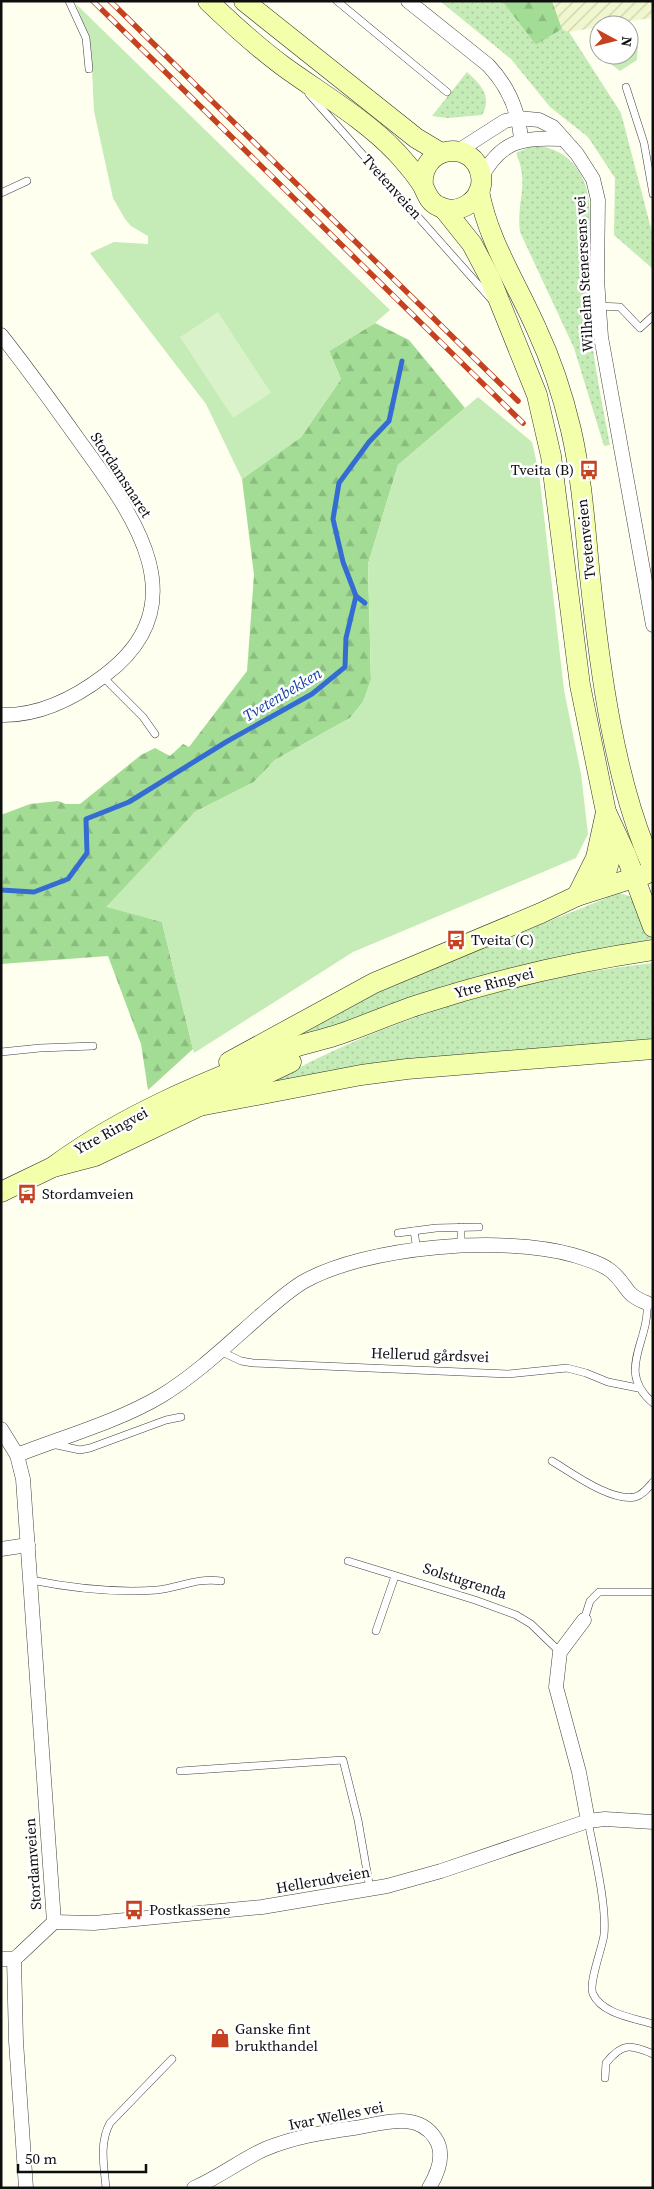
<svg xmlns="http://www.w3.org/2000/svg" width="654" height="2189" viewBox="0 0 654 2189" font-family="'Source Serif 4',serif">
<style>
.farmland{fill:url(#farmland-furrows)}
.grass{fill:url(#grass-dots)}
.forest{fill:url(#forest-firs)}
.park{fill:#c5ebb6}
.pitch{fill:#d9f2c9}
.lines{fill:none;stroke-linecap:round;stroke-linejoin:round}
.stream{stroke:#356cd3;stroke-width:5}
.service-casing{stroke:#414141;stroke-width:8}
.minor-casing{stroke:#414141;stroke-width:15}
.secondary-casing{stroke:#303030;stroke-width:21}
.service{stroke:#fff;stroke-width:7}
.minor{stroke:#fff;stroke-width:14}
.secondary{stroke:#f3ffaa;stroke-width:20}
.rail-casing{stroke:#c5411f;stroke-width:5.5}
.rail{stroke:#fff;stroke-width:4;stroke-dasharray:11;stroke-linecap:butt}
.labels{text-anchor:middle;stroke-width:5;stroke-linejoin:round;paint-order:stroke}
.street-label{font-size:15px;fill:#0e0e0e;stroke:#fff}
.poi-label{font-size:15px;fill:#0e0e0e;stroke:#fff;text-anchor:start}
.water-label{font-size:16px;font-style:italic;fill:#113fa6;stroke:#fff}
</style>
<defs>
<pattern id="farmland-furrows" width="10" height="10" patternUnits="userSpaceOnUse" patternTransform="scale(1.25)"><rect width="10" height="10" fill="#f0f6ce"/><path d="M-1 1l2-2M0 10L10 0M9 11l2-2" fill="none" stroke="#cdd2b0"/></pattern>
<pattern id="grass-dots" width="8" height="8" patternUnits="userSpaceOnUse" patternTransform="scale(1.25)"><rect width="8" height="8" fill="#c5ebb6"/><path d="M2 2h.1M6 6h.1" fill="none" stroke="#a8c89b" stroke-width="1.8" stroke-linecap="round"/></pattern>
<pattern id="forest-firs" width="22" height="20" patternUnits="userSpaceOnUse" patternTransform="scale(1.25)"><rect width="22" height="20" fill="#a3dd95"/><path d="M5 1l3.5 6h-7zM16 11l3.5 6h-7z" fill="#8bbc7f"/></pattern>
</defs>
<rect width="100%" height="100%" fill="#feffef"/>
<polygon class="farmland" points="552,1 653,1 653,18 599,25 599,27 569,32 562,29"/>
<g class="grass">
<polygon points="440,1 502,1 536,45 562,29 569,32 621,113 653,236 653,269 614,235 615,178 588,137 550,107 511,59"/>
<path d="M 467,72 C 480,84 493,96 482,115 L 448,118 L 432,116 Z"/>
<path d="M 533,146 C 559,146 578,162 586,187 C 595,215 585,256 587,286 C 589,340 600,392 610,445 L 604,446 L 574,348 L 520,232 C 516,201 530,184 516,153 Z"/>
<polygon points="619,893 633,897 653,894 653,939 523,965 436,989 300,1040 287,1039 378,990"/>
<path d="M 653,963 L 653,1039 L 275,1084 L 274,1081 C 389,1017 522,978 653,963 Z"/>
</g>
<g class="forest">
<polygon points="502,1 552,1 562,29 536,45"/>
<polygon points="375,323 409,340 465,408 398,465 368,564 371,680 363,702 350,718 275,760 254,782 195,812 109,906 162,922 193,1049 148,1090 141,1044 108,956 1,964 1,815 30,804 58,801 66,804 80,804 141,755 155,748 170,756 183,744 189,747 247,671 254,575 242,479 301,437 341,379 329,351"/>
</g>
<g class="park">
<polygon points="76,4 390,310 375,323 329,351 341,379 301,437 242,479 206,404 90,253 114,242 148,244 148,236 131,226 125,219 113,198 94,111 91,48"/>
<polygon points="629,36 638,41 637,60 620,71 604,59 604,55 629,55"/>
<polygon points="478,397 532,442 539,473 564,690 581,774 588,834 576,858 353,952 194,1053 162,922 106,907 195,812 254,782 275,760 350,718 363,702 371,680 368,564 398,465"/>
</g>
<polygon class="pitch" points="218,312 271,393 233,418 180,337"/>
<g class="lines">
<g class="stream">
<polyline points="356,596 365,603"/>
<polyline points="1,890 34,892 68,879 87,853 86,819 129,802 226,742 312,694 345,667 346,638 356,596 343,562 333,519 339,483 369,442 389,421 402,361"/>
</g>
<defs>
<g id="service">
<polyline points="69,1 86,38 89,69"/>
<polyline points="337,1 447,92"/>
<polyline points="626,87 644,143 653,194"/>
<polyline points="309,94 491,299"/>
<polyline points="1,193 27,181"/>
<polyline points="598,306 620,307 640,328 653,316"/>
<polyline points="103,677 143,717 155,734"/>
<polyline points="1,1052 40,1048 93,1046"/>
<polyline points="461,1227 461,1246"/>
<polyline points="414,1231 417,1250"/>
<polyline points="398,1233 436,1228 479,1227"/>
<path d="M 647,1303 C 650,1342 615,1371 653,1403"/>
<polyline points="220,1351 241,1361 253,1363 508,1374 567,1368 586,1373 608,1382 638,1388"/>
<polyline points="52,1444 80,1450 90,1448 166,1420 181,1417"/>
<path d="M 552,1461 C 572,1473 611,1502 635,1497 C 643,1495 648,1488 653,1482"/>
<polyline points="348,1561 475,1600 516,1615 531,1624 560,1652"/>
<path d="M 31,1580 C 71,1588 115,1593 157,1590 C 179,1588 198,1577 221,1581"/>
<polyline points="584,1620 590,1601 599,1592 653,1592"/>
<polyline points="376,1631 395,1576"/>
<polyline points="180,1771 343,1760 358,1820 370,1889"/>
<path d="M 588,1821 C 594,1853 607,1905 604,1935 C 602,1949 588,1984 593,1994 C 602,2014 634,2018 653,2024"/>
<path d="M 605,2078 L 606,2063 C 622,2043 630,2044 653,2054"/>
<path d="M 106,2188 C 104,2166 99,2143 110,2123 L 172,2059"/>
</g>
<g id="minor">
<path d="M 408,1 L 488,65 C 508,86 519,111 521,140"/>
<polyline points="458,151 505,121 518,118 539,120 553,127 577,154 593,179 598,200 597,279 601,337 653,625"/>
<path d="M 481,178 C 501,140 523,137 562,139"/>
<path d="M 1,335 C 28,369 53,404 78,439 C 130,511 202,602 105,675 C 75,698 41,716 1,715"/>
<polyline points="1,1429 17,1455 23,1479 54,1922 19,1955 14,1959 1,1959"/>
<path d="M 17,1455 C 63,1437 119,1421 161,1396 C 197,1374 229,1343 261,1315 C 274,1304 288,1291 303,1282 C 366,1246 503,1235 573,1255 C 586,1259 601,1263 611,1271 C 629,1286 623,1294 647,1303"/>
<polyline points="1,1549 28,1545"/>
<polyline points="584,1620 560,1652 556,1687 579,1772 588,1821"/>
<polyline points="54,1922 94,1923 262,1907 387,1886 441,1871 588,1821 605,1819 653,1822"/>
<polyline points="14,1959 16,2041 26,2188"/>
<path d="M 194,2188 C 219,2177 241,2160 265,2149 C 294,2137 324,2132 354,2128 C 381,2124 417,2110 435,2138 C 446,2154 438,2173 429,2188"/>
</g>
<g id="secondary">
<path d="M 208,1 C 232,24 256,46 283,66 C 320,93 365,119 397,153 C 406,163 416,174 423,186 C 427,194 429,202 438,206 C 458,217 485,200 481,176 C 475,138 419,145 423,186"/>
<polyline points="244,1 416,138 441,153"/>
<path d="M 479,191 C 488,241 517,284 537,330 C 552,362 563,396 571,430 C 582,478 585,528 590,577 C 600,670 614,781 653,868"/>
<polyline points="444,209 472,244 490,278 537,395 551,456 580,685 606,812 626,855 653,927"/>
<polyline points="602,887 611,855 614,830"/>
<polyline points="577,896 596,858 606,812"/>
<polyline points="229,1062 374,983 541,913 577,896 646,874"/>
<polyline points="199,1106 361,1075 407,1069 653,1049"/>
<path d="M 53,1167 C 124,1114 207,1081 289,1049 C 305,1043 323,1040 340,1034 C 366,1025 391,1014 418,1005 C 495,980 573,962 653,950"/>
<polyline points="1,1192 53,1167 95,1156 291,1062"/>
</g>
</defs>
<use href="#service" class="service-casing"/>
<use href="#minor" class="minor-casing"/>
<use href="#secondary" class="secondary-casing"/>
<use href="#service" class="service"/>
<use href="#minor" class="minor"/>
<use href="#secondary" class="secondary"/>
<defs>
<g id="rail">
<polyline points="93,1 523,423"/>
<polyline points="110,1 518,401"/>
</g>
</defs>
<use href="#rail" class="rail-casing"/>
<use href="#rail" class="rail"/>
</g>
<defs>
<symbol id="bus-bare" viewBox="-9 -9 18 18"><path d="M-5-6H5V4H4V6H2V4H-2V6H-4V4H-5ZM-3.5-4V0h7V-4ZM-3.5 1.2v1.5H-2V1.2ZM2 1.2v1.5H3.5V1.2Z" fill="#c5411f" stroke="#fff" stroke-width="2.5" paint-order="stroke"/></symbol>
<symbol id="shop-bare" viewBox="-9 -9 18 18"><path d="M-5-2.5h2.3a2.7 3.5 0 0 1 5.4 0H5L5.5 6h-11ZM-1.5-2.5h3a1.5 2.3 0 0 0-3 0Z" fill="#c5411f" stroke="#fff" stroke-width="2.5" paint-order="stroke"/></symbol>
</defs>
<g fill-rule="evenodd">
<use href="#bus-bare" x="575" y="456" width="28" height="28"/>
<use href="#bus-bare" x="442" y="926" width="28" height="28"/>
<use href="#bus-bare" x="13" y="1180" width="28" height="28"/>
<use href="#bus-bare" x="120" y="1896" width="28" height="28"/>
<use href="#shop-bare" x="206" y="2024" width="28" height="28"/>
</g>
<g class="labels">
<g class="street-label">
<text transform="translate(392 187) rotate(48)" y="5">Tvetenveien</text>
<text transform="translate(584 274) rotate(-93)" y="5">Wilhelm Stenersens vei</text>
<text transform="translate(121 475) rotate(57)" y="5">Stordamsnaret</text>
<text transform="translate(586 539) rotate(-96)" y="5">Tvetenveien</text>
<text transform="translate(494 983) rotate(-15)" y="5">Ytre Ringvei</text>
<text transform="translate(111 1131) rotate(-29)" y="5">Ytre Ringvei</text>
<text transform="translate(430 1355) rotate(2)" y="5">Hellerud gårdsvei</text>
<text transform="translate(465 1581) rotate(18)" y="5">Solstugrenda</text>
<text transform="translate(33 1864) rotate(-94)" y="5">Stordamveien</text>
<text transform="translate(323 1880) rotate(-10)" y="5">Hellerudveien</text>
<text transform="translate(336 2116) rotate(-11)" y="5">Ivar Welles vei</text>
</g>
<g class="poi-label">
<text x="574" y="475" text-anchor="end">Tveita (B)</text>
<text x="471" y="945">Tveita (C)</text>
<text x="42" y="1199">Stordamveien</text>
<text x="149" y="1915">Postkassene</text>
<text x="235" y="2034">Ganske fint<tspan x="235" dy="17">brukthandel</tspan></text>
</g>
<g class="water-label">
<text transform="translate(282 694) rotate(-31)" y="6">Tvetenbekken</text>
</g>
</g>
<rect width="654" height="2189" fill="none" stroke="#0e0e0e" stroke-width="5"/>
<g transform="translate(614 40) rotate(97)"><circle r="24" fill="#ffffff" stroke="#9f9f9f"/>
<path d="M0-4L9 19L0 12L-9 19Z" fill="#c5411f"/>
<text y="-8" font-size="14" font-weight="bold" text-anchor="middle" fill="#0e0e0e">N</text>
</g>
<path d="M18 2164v8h128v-8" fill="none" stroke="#0e0e0e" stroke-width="2.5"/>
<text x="25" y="2164" font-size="15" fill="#0e0e0e" stroke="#ffffff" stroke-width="4" paint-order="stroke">50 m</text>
</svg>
